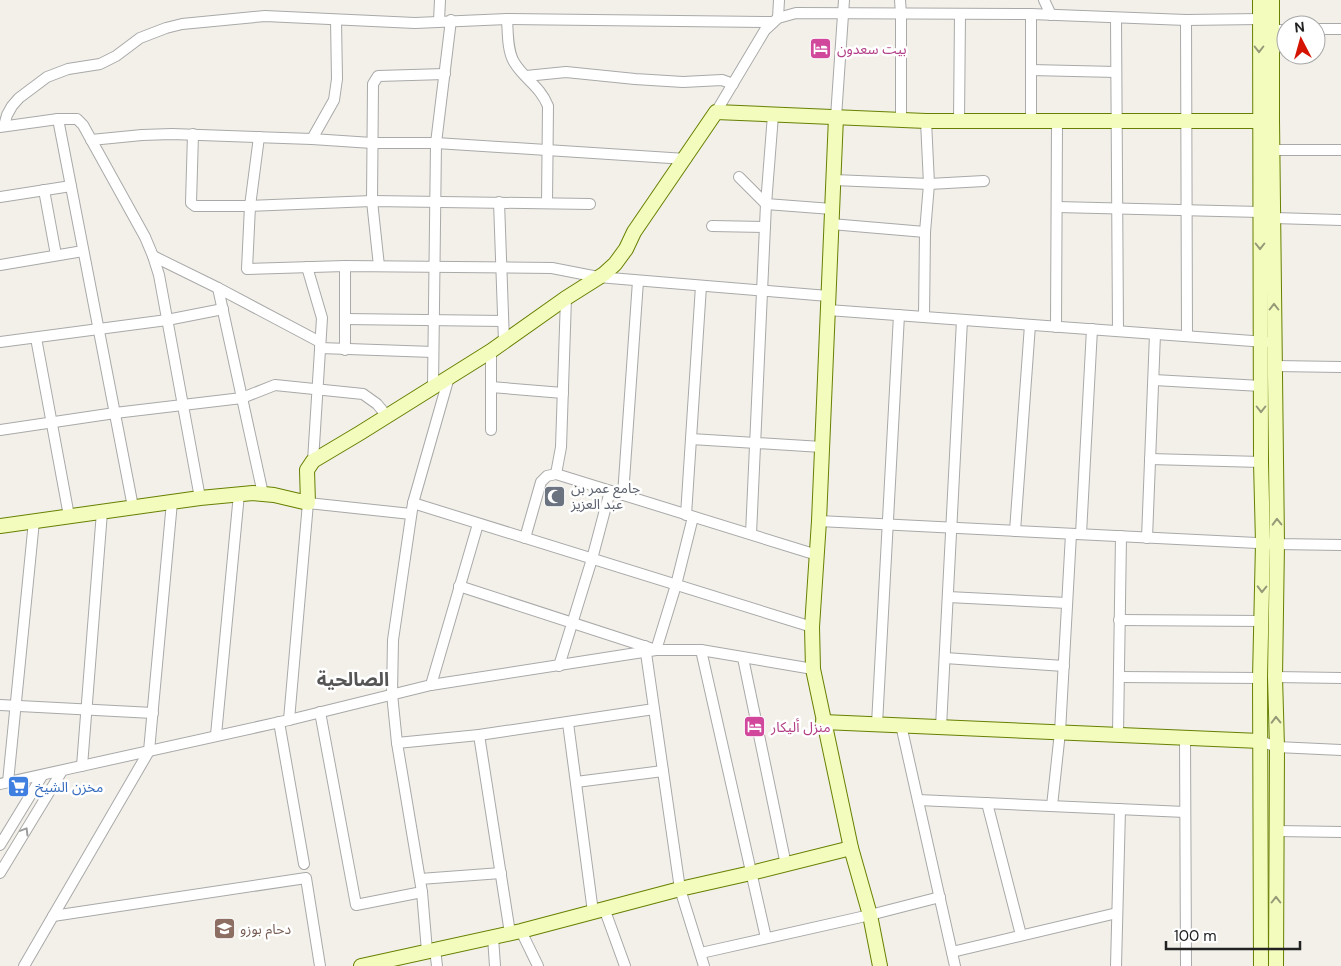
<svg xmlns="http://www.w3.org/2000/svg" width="1341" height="966" viewBox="0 0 1341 966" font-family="'DM Sans','Noto Sans Arabic',sans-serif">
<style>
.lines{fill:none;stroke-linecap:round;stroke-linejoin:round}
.street-casing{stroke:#a9a9a9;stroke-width:12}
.secondary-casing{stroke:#678002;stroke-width:16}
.street{stroke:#fff;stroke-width:10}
.secondary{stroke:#f3fbbd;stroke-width:14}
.oneway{stroke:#959977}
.oneway2{stroke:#9c9c9c}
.labels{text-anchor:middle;stroke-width:5;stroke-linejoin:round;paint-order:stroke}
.hotel-label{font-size:14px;fill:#b23c85;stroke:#fff;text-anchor:start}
.worship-label{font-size:14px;fill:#5b616d;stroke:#fff;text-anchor:start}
.shop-label{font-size:14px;fill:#366cbe;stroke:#fff;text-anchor:start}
.education-label{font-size:14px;fill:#785e54;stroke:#fff;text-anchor:start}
.district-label{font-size:19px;font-weight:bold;fill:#555;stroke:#fff}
</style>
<rect width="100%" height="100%" fill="#f2f0e8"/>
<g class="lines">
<defs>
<g id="street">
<polyline points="900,0 901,14 901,120"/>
<polyline points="1044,0 1051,15"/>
<polyline points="778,18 779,0"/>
<path d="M 507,19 C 508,32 507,50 514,62 C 524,79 540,86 548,106 L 547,203"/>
<polyline points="1116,19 1118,331"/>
<polyline points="1186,20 1187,336"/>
<polyline points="439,21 440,0"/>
<polyline points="1316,29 1341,29"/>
<polyline points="1272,30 1286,30"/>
<polyline points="1031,70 1116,72"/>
<polyline points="526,76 566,72 635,79 683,82 722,80 733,84"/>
<polyline points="716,112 765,30 778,18 796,13 1031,14 1186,20 1259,19"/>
<polyline points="836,117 844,0"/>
<polyline points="58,119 133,507"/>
<polyline points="959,121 960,14"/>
<polyline points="1031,121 1031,14"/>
<polyline points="4,126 7,115 12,106 19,98 47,77 68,69 100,64 116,56 140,38 166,28 182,24 265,16 415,23 507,19 772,22"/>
<polyline points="0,127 58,119 77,119 83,125 145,237 153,256 159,275 200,498"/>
<polyline points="193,134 191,203 195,206 250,206 372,201 590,204"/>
<polyline points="259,137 250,206 247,269 345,266 552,268 598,277 828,296"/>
<polyline points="312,139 334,100 337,79 336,20"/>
<polyline points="91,140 142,135 172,134 312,139 372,143 436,143 686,159"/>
<polyline points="1273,150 1341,150"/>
<polyline points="739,177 766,204 832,209"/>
<polyline points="834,180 929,184 984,181"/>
<polyline points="44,190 56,255"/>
<polyline points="0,197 71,186"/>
<polyline points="499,202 504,342"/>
<polyline points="1057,207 1260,212"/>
<polyline points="1274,218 1341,220"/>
<polyline points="831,224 925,232"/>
<polyline points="712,226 765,227"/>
<polyline points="153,256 218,288 320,342"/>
<polyline points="0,265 83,251"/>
<polyline points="379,266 372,201 373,84 378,76 445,74"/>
<polyline points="307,267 322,318 313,461"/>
<polyline points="218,288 263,494"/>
<polyline points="828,310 1266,342"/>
<polyline points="924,317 925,232 929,184 926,121"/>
<polyline points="345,319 503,321"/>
<polyline points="1056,327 1057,121"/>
<polyline points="36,338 69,516"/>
<polyline points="0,342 167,320 223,309"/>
<polyline points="320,348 433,352"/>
<polyline points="345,350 345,266"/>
<polyline points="491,351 491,430"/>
<polyline points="1275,366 1341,367"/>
<polyline points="1154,380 1261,386"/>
<polyline points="433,387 436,143 451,20"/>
<polyline points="491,387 563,393"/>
<polyline points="0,430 115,413 242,398 275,385 363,394 377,404 387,416"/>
<polyline points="691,439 822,447"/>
<polyline points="1150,459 1261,462"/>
<polyline points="556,474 561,447 566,298"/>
<polyline points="623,495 638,281"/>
<polyline points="413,503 812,627"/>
<polyline points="686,515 701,286"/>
<polyline points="819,521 1277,544 1341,545"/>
<polyline points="1015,531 1030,325"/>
<polyline points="751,534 766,204 773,115"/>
<polyline points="1081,534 1092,329"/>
<polyline points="525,538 541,482 547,476 556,474 817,555"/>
<polyline points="1147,538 1155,334"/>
<polyline points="459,586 656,650 676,585 693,517"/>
<polyline points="948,597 1067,603"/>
<polyline points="1119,620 1262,621"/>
<polyline points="645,646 680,889 704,966"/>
<polyline points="701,650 766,938"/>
<polyline points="743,658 786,865"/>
<polyline points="945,658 1064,666"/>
<polyline points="559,666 592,559 610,491"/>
<polyline points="1119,677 1260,678"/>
<polyline points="1275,677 1341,678"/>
<polyline points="431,685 478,524"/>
<polyline points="0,705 153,713"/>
<polyline points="320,712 356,905 422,892"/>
<polyline points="289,720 308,503 411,514"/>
<polyline points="279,722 304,864"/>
<polyline points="568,723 593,912"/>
<polyline points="877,724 899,315"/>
<polyline points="901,725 955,966"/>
<polyline points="941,727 962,320"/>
<polyline points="1118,734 1121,536"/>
<polyline points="216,735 239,494"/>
<polyline points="479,735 510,933"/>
<polyline points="1185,737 1186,966"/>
<polyline points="1260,741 1277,747 1341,750"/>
<polyline points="397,743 479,735 654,709"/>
<polyline points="82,766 102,512"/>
<polyline points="8,782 34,521"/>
<polyline points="576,782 663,771"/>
<polyline points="0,784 289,720 431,685 656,650 701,650 813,669"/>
<polyline points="918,800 1185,812"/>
<polyline points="987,803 1021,935"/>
<polyline points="1052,806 1060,732 1071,534"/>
<polyline points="1277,831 1341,832"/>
<polyline points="0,845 42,776"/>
<polyline points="0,873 62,771"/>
<polyline points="420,879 501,873"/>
<polyline points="604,908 625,966"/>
<polyline points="53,916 306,878 320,966"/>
<polyline points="521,931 538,966"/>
<polyline points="493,937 495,966"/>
<polyline points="435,949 437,966"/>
<polyline points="427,951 422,892 397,743 392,694 393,640 413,503 449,377"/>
<polyline points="952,952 1117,913"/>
<polyline points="701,953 870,915 940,897"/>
<polyline points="24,966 149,751 172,502"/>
<polyline points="1116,966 1120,809"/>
</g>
<g id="secondary">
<polyline points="1260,0 1261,462 1263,543 1260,678 1261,966"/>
<polyline points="1272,0 1272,121 1277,544 1275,677 1277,747 1276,966"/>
<polyline points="836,117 819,521 812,627 813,669 851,848 870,915 880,966"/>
<polyline points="0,526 200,498 253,493 274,495 308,503 307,470 313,461 360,433 491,351 566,298 604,274 615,264 626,249 634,232 716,112 926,121 1272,121"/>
<polyline points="823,722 1260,741"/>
<polyline points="361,966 521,931 680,889 751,873 851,848"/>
</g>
</defs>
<use href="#street" class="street-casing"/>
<use href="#secondary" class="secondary-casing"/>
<use href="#street" class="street"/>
<use href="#secondary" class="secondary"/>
</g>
<defs><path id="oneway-chevron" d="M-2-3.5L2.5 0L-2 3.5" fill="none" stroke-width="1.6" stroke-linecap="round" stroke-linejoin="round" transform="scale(1.25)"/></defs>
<g class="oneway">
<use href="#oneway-chevron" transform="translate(1259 49) rotate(90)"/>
<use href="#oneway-chevron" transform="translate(1260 246) rotate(90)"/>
<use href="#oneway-chevron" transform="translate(1274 307) rotate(-90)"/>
<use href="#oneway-chevron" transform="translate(1261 409) rotate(90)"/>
<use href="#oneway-chevron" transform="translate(1277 522) rotate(-91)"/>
<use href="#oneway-chevron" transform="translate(1262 589) rotate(91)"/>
<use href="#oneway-chevron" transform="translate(1276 720) rotate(-91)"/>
<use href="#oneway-chevron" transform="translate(1276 900) rotate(-90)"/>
</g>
<use class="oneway2" href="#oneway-chevron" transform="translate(25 831) rotate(-59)"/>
<defs>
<symbol id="hotel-square" viewBox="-11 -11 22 22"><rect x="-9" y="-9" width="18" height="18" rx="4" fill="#d1479c" stroke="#fff"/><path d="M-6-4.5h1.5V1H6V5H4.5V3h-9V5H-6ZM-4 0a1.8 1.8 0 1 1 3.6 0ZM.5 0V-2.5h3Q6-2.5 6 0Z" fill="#fff"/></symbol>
<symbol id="mosque-square" viewBox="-11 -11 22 22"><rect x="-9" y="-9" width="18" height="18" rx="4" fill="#6b7280" stroke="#fff"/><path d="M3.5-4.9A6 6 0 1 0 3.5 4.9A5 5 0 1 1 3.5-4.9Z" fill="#fff"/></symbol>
<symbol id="supermarket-square" viewBox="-11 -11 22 22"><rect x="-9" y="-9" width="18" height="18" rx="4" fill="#3f7fe0" stroke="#fff"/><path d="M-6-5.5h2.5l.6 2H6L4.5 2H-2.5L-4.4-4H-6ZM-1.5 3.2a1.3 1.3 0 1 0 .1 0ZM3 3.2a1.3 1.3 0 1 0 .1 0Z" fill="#fff"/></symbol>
<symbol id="school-square" viewBox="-11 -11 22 22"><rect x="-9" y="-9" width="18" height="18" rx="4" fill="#8d6e63" stroke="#fff"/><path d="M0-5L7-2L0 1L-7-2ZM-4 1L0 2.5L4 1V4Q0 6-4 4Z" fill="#fff"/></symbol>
</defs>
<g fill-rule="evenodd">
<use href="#hotel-square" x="808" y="36" width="25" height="25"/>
<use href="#mosque-square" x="542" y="484" width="25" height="25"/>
<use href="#hotel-square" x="742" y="714" width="25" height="25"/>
<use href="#supermarket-square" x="6" y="774" width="25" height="25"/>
<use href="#school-square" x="212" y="916" width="25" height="25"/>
</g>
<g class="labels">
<g class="hotel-label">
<text x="837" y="54">بيت سعدون</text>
<text x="771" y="732">منزل أليكار</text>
</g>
<g class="worship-label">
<text x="571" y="493">جامع عمر بن<tspan x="571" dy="16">عبد العزيز</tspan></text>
</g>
<g class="shop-label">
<text x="35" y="792">مخزن الشيخ</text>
</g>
<g class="education-label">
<text x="240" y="934">دحام بوزو</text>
</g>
<g class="district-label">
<text x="353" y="686">الصالحية</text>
</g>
</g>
<g transform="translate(1301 40) rotate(354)"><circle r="24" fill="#ffffff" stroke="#a7a7a7"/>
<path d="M0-4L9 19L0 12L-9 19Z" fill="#d41300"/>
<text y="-8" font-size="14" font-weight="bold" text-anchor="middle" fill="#222222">N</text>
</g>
<path d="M1166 941v8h134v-8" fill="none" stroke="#222222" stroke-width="2.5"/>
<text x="1174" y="941" font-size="15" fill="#222222" stroke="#ffffff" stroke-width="4" paint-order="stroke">100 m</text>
</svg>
